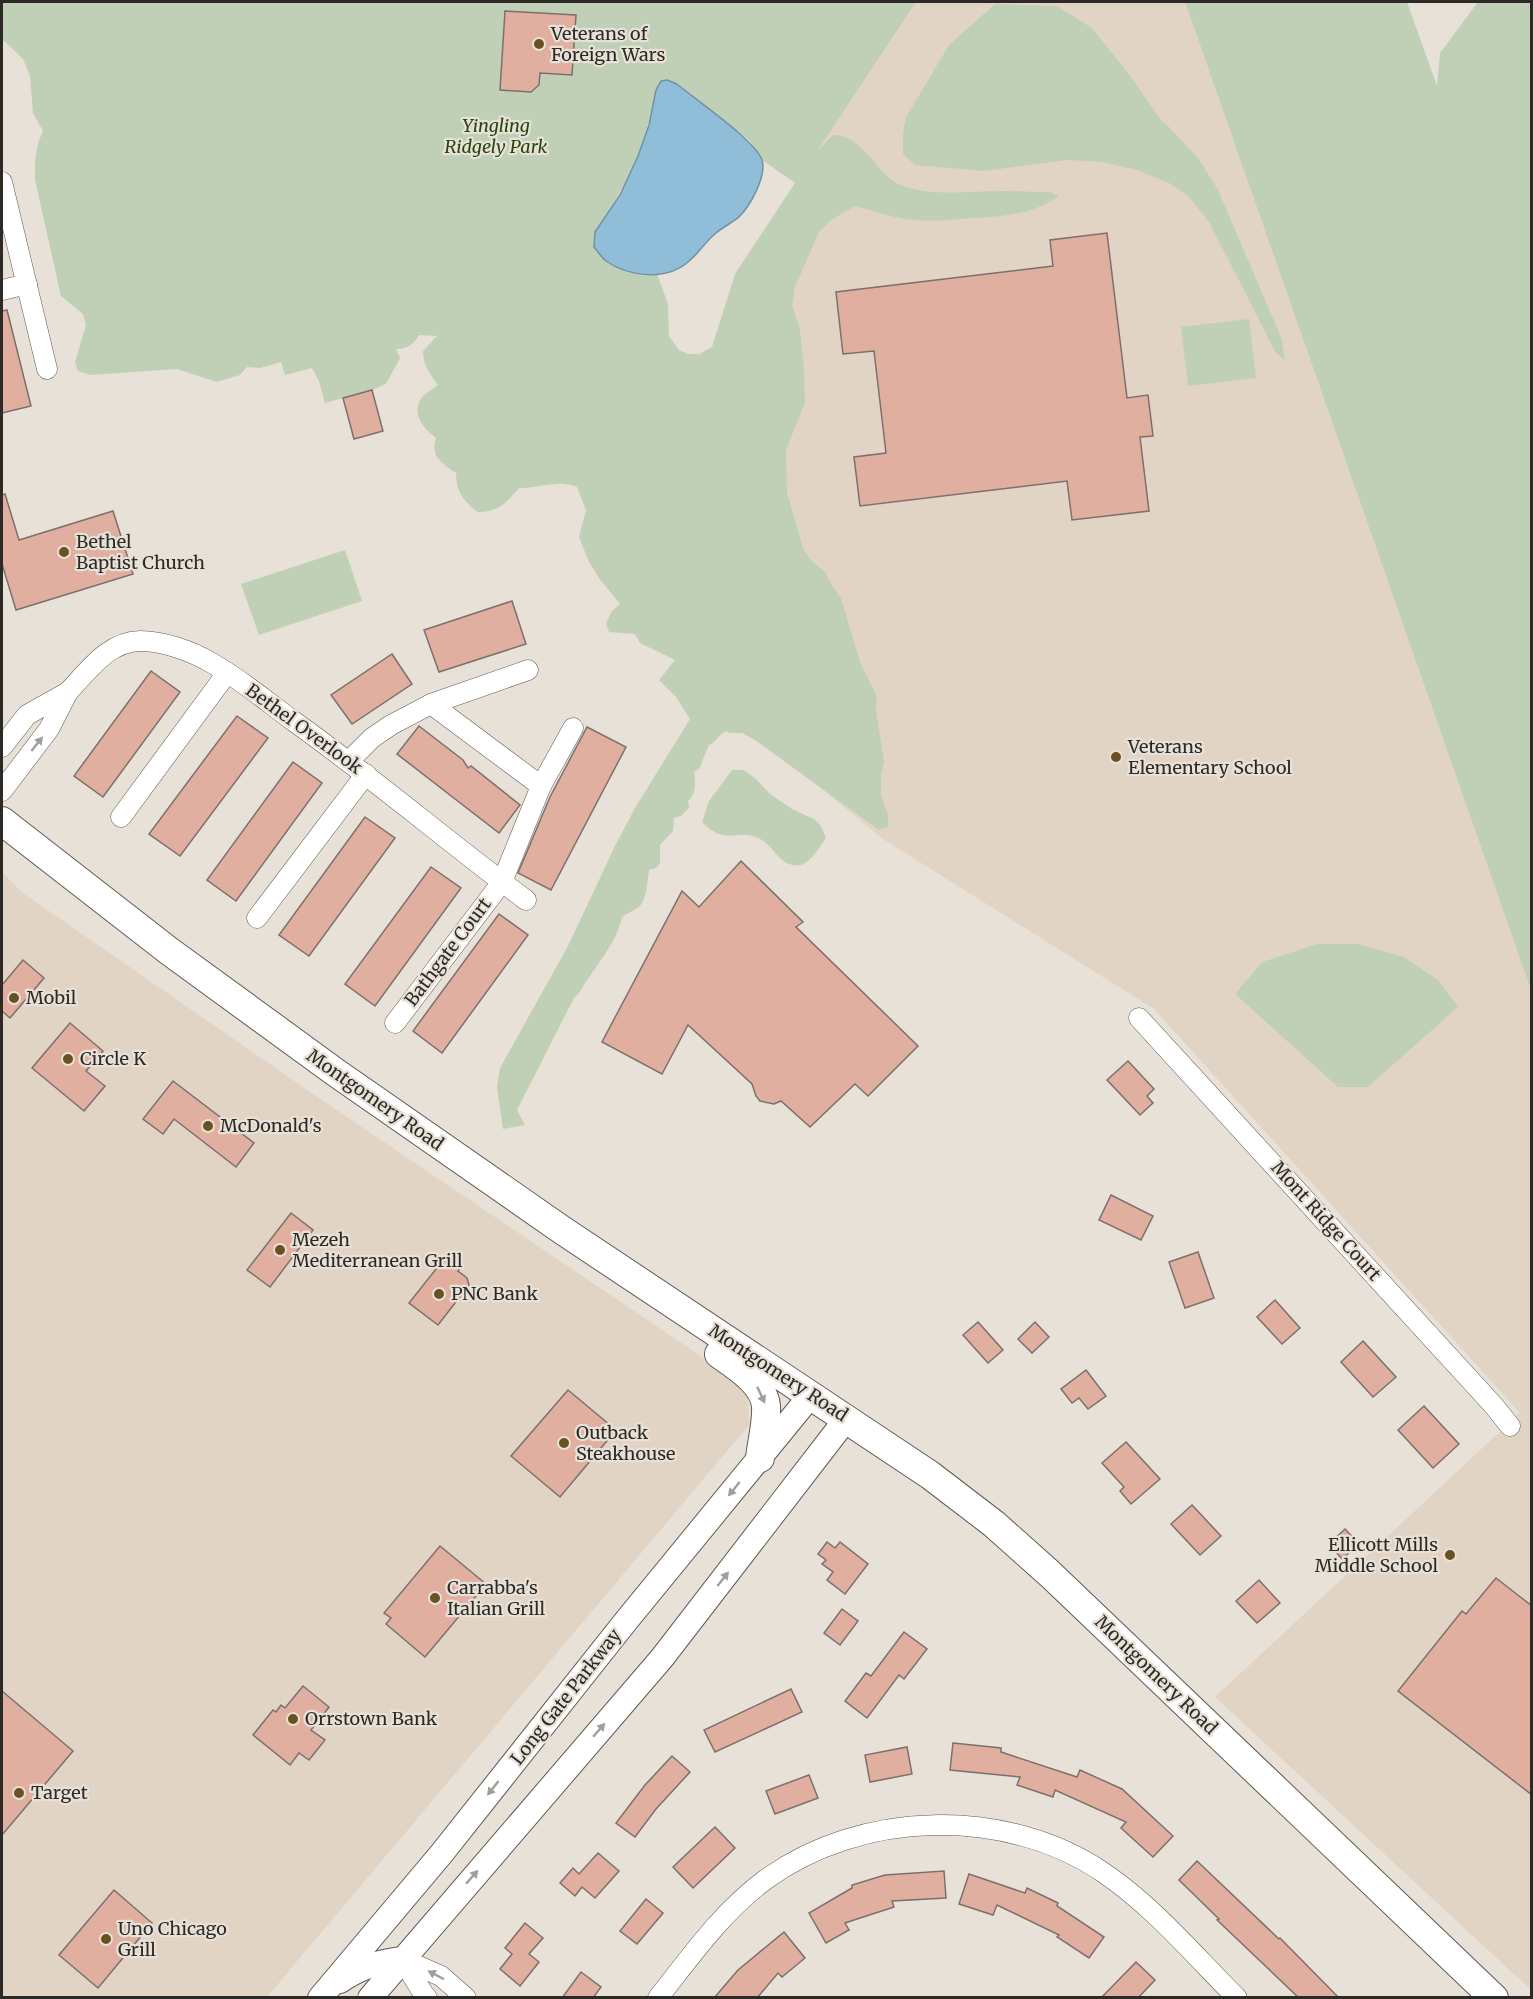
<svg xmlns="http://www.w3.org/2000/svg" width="1533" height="1999" viewBox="0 0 1533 1999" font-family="Merriweather,serif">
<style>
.built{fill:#e1d4c5}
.green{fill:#c0d0b7;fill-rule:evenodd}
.water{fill:#90bdd8;stroke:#7291a3;stroke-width:1.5}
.building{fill:#e0af9f;stroke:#7c706d;stroke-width:1.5}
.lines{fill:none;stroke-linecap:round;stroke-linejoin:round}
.minor-casing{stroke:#615a52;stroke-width:21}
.tertiary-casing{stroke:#615a52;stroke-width:26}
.secondary-casing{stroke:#615a52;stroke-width:30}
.minor{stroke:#fff;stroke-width:20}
.tertiary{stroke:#fff;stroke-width:24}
.secondary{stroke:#fff;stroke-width:28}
.oneway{fill:#a09f9d}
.poi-dot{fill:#685221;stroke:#e8e1d7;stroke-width:2}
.labels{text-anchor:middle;stroke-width:4.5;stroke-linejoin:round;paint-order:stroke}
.poi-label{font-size:18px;fill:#2d2a26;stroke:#e8e1d7;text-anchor:start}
.park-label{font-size:18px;font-style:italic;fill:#26460d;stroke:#e8e1d7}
.street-label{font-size:18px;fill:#2d2a26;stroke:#e8e1d7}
</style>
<rect width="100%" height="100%" fill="#e8e1d7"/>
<g class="built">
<polygon points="916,2 1185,2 1531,990 1531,1990 1215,1697 1520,1413 1154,1009 883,839 682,675 735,274"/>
<polygon points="2,872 23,893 313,1094 748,1388 749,1425 267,1997 2,1997"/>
</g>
<g class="green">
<path d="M 2,2 L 916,2 L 818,150 L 833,135 C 865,135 874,174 901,185 C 932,197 969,191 1002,191 C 1018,191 1033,192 1049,192 L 1059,196 C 1030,217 994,217 960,219 C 941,221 924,221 904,219 C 888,216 871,210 855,206 L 831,220 L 819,232 L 795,287 L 792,305 L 800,330 L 804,370 L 805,403 L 786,450 L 787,493 L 804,551 L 813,562 L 825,572 L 833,587 L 841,598 L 860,662 L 877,697 L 876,711 L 884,761 L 881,775 L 881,796 L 888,814 L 888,827 L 879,830 L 755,740 L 742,733 L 730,733 L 726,731 C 718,735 717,742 709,745 L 699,769 L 694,772 C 696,782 696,794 688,801 L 689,808 L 681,816 L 674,818 L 673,831 L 660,845 L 660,863 L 656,868 L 649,870 C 648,880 646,901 639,907 C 634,911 627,913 622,917 C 616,945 594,967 580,992 L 574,998 L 517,1110 L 525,1125 L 503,1129 L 497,1087 L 500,1068 L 568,946 L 615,846 L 635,808 L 690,719 L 676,697 L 659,680 L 675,660 L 640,643 L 635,634 L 609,632 L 606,623 L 612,611 L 620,604 L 599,578 L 589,562 L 579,537 L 586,510 L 577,487 C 558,479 539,489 519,488 C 505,504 499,512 477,512 C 463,500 456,492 456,473 C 442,463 430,457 436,438 C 424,429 410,414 422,397 C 426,393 433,389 438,385 C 430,374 423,365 423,351 L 437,336 L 419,335 C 413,345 407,349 396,349 L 400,358 L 386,384 L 372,390 L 325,403 L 319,381 L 312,368 L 285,375 L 281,362 L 260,368 L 247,367 L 240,375 L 217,382 L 177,369 L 90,375 L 78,371 L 75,362 L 86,325 L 83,314 L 61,296 L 35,180 L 35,160 L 38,143 L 43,131 L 33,113 L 30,76 L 23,59 L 2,39 ZM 678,84 L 750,141 L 762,160 L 795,183 L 735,274 L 712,347 L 699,354 L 688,354 L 679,350 L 669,336 L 668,304 L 657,274 L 648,275 L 604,217 C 632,178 647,137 656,90 Z"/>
<polygon points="1185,2 1407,2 1437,86 1440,53 1478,2 1531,2 1531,990"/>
<polygon points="995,4 1057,6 1092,28 1132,78 1162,122 1167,125 1198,158 1218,190 1281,337 1285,360 1276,353 1209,222 1189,197 1169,183 1137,170 1102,162 1068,160 984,171 915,165 903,154 903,133 906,117 949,45"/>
<polygon points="1249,319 1256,378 1188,386 1181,327"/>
<polygon points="345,550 362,601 259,635 241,584"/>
<path d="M 732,770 L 744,770 L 756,779 L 770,794 L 792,809 L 814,819 L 821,826 L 826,838 C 820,846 811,863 800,865 C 779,868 774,844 758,838 C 735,828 727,847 702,822 L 709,801 Z"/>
<polygon points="1317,944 1358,944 1404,957 1439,981 1458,1007 1368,1087 1338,1087 1235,994 1262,962"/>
</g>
<path class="water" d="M 667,80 L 677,84 C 696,100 755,140 762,160 C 767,176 750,206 739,217 C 732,223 723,227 716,233 C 706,241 698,254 688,262 C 666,281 629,277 606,261 C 602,258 598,252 594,247 L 595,232 L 620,195 L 638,156 L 649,125 L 656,90 L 661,81 Z"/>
<g class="building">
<polygon points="505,11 576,15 572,75 540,73 539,85 531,92 500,90"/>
<polygon points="1107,233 1127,398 1148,395 1153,436 1140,437 1149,511 1072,520 1067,481 860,506 854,457 886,453 874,351 843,354 836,292 1053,266 1050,240"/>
<polygon points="7,310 31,406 2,413 2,311"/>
<polygon points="372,390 383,431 354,439 343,398"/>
<polygon points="5,494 19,540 113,511 133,574 16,610 2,564 2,495"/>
<polygon points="512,601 526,644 439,672 424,630"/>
<polygon points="392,654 412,684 352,724 331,695"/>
<polygon points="151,671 180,692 103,797 74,776"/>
<polygon points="237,716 268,738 180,856 149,834"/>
<polygon points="419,726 463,760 468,768 471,766 520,805 499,833 397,754"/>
<polygon points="587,727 626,747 551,890 518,873 550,797"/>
<polygon points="293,762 322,783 236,901 207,880"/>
<polygon points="365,817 395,838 309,956 279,935"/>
<polygon points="741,861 803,922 796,927 918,1046 868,1096 855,1084 810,1127 781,1101 774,1104 760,1101 756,1096 752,1084 688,1025 662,1074 602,1042 682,891 699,907"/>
<polygon points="431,867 461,888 375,1006 345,984"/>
<polygon points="499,914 528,935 442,1053 413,1031"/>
<polygon points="23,960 44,978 10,1018 2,1011 2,985"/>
<polygon points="70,1023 103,1051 86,1071 105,1086 84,1111 32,1068"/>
<polygon points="1128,1061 1154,1089 1147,1096 1153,1103 1140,1115 1107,1080"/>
<polygon points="173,1081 254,1143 236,1167 174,1119 163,1134 143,1119"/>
<polygon points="1111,1195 1153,1216 1141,1240 1099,1220"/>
<polygon points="291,1213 313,1230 270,1287 247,1270"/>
<polygon points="1198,1252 1214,1298 1185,1308 1169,1262"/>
<polygon points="448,1254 462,1265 458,1271 467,1278 469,1285 438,1325 409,1303"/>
<polygon points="1275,1300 1300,1328 1282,1344 1257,1317"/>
<polygon points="978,1322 1003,1350 988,1363 963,1335"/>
<polygon points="1035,1322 1049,1337 1032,1353 1018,1339"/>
<polygon points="1363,1341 1396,1377 1373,1397 1341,1362"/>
<polygon points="1086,1370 1106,1396 1088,1409 1079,1398 1072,1403 1061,1389"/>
<polygon points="568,1390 616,1430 560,1497 511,1456"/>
<polygon points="1424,1406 1459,1444 1433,1468 1398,1430"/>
<polygon points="1126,1442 1160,1479 1131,1504 1120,1491 1124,1487 1102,1463"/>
<polygon points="1192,1505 1221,1536 1200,1555 1171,1524"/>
<polygon points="1345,1529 1359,1544 1342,1559 1329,1544"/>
<polygon points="827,1542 835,1548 840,1542 868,1564 845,1594 827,1580 833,1572 822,1564 826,1560 818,1554"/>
<polygon points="440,1546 486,1584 425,1657 386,1624 391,1618 384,1613"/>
<polygon points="1496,1578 1532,1606 1532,1795 1398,1691 1462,1611 1466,1614"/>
<polygon points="1259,1580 1280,1603 1257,1623 1236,1601"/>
<polygon points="842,1609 858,1621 840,1645 824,1633"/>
<polygon points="904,1632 927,1649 904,1679 899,1675 867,1718 845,1701 866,1673 871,1676"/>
<polygon points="303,1686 329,1707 311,1730 325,1740 309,1760 299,1753 290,1765 253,1735 273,1710 276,1712 281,1705 285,1708"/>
<polygon points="791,1689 802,1712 715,1752 704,1730"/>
<polygon points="2,1691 73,1751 2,1835"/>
<polygon points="953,1743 1001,1748 1001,1752 1077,1777 1080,1770 1122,1789 1173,1836 1153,1857 1121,1828 1126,1822 1055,1790 1053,1797 1017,1785 1020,1777 950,1770"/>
<polygon points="907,1747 912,1774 870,1782 865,1755"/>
<polygon points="672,1756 690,1772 656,1809 635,1837 616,1823 645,1785"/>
<polygon points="809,1775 818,1798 775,1814 766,1791"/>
<polygon points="715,1827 735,1848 693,1888 673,1867"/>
<polygon points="598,1853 619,1871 595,1898 582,1887 575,1896 560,1883 573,1868 579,1874"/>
<polygon points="1197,1861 1279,1939 1280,1938 1339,1998 1299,1998 1217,1920 1219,1919 1179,1880"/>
<polygon points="944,1871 946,1898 892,1901 894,1907 845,1923 849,1930 826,1943 809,1913 852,1888 852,1885 885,1875"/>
<polygon points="969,1874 1025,1893 1027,1888 1058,1903 1057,1906 1104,1937 1089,1958 1057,1937 1059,1935 997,1905 993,1915 959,1904"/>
<polygon points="114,1890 152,1923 98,1988 59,1955"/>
<polygon points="646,1899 663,1913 637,1944 620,1931"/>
<polygon points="525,1923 543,1938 529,1954 539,1962 520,1986 500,1969 512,1954 505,1948"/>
<polygon points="784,1932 805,1958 782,1977 778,1973 757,1998 714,1998 738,1970"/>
<polygon points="1136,1962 1155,1980 1138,1998 1101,1998"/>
<polygon points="581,1972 601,1987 593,1998 562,1998"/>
</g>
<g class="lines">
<defs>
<g id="minor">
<polyline points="2,182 47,369"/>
<polyline points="2,290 27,284"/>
<path d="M 68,692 C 88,671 109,641 140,641 C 163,641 191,651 210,662 C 239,678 265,700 292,720 C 372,777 447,841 526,900"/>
<polyline points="431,704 528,670"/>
<polyline points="2,747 27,715 68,692 49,729 2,791"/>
<polyline points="349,761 372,738 391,725 431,704 541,786 502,882 395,1023"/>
<polyline points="541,786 573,728"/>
<polyline points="121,817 227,673"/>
<polyline points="257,918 366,774"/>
<polyline points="1139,1018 1494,1406 1510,1426"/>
<polyline points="402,1959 441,1976 466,1998"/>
<polyline points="402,1959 423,1993 427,1998"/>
<path d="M 658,1998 C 691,1956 722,1912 765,1880 C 860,1810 1006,1806 1104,1873 C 1154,1907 1194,1955 1237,1998"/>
</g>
<g id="tertiary">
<path d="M 340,1981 C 360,1967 378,1962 402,1959"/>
<polyline points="320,1998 442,1853 626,1621 811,1395"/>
<polyline points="370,1998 662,1658 847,1418"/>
</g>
<g id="secondary">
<polyline points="2,821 169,951 335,1072 562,1230 930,1475 994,1524 1050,1574 1494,1998"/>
<path d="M 719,1354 C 736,1366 764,1383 766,1406 C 767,1422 762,1441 760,1458"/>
</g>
</defs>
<use href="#minor" class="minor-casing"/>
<use href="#tertiary" class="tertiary-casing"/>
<use href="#secondary" class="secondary-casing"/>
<use href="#minor" class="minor"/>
<use href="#tertiary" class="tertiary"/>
<use href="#secondary" class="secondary"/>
</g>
<defs><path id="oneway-solid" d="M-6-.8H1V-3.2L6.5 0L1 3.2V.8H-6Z" transform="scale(1.5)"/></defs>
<g class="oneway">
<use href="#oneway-solid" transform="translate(37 744) rotate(-52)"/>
<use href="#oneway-solid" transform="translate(761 1395) rotate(65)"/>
<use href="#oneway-solid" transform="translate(734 1489) rotate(129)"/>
<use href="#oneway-solid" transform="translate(723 1579) rotate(-52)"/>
<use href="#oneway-solid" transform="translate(599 1730) rotate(-49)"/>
<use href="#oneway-solid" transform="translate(493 1788) rotate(128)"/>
<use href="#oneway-solid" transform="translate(472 1877) rotate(-49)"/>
<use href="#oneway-solid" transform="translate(436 1975) rotate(-152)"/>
</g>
<g class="poi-dot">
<circle cx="539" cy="44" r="6"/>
<circle cx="64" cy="552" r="6"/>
<circle cx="1116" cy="757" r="6"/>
<circle cx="14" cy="998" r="6"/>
<circle cx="68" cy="1059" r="6"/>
<circle cx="208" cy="1126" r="6"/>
<circle cx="280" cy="1250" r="6"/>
<circle cx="439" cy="1294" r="6"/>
<circle cx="564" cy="1443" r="6"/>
<circle cx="1450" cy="1555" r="6"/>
<circle cx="435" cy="1598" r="6"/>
<circle cx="293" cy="1719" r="6"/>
<circle cx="19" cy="1793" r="6"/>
<circle cx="106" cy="1939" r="6"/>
</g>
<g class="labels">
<g class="poi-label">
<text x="551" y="40">Veterans of<tspan x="551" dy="21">Foreign Wars</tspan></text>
<text x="76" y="548">Bethel<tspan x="76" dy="21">Baptist Church</tspan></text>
<text x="1128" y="753">Veterans<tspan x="1128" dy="21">Elementary School</tspan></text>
<text x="26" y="1004">Mobil</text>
<text x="80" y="1065">Circle K</text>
<text x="220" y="1132">McDonald's</text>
<text x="292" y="1246">Mezeh<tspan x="292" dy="21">Mediterranean Grill</tspan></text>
<text x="451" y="1300">PNC Bank</text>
<text x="576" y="1439">Outback<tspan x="576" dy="21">Steakhouse</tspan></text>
<text x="1438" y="1551" text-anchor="end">Ellicott Mills<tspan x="1438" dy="21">Middle School</tspan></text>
<text x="447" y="1594">Carrabba's<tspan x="447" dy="21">Italian Grill</tspan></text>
<text x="305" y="1725">Orrstown Bank</text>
<text x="31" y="1799">Target</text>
<text x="118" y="1935">Uno Chicago<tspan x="118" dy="21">Grill</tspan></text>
</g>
<g class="park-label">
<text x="496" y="132">Yingling<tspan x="496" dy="21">Ridgely Park</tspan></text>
</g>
<g class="street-label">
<text transform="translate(304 729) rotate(36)" y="6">Bethel Overlook</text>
<text transform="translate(448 952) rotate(-53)" y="6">Bathgate Court</text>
<text transform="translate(375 1100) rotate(35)" y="6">Montgomery Road</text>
<text transform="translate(1326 1221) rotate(48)" y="6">Mont Ridge Court</text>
<text transform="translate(778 1373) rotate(33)" y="6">Montgomery Road</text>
<text transform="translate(1156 1675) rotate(44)" y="6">Montgomery Road</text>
<text transform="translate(566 1697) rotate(-52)" y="6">Long Gate Parkway</text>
</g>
</g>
<rect width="1533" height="1999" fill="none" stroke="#2d2a26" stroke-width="6"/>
</svg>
